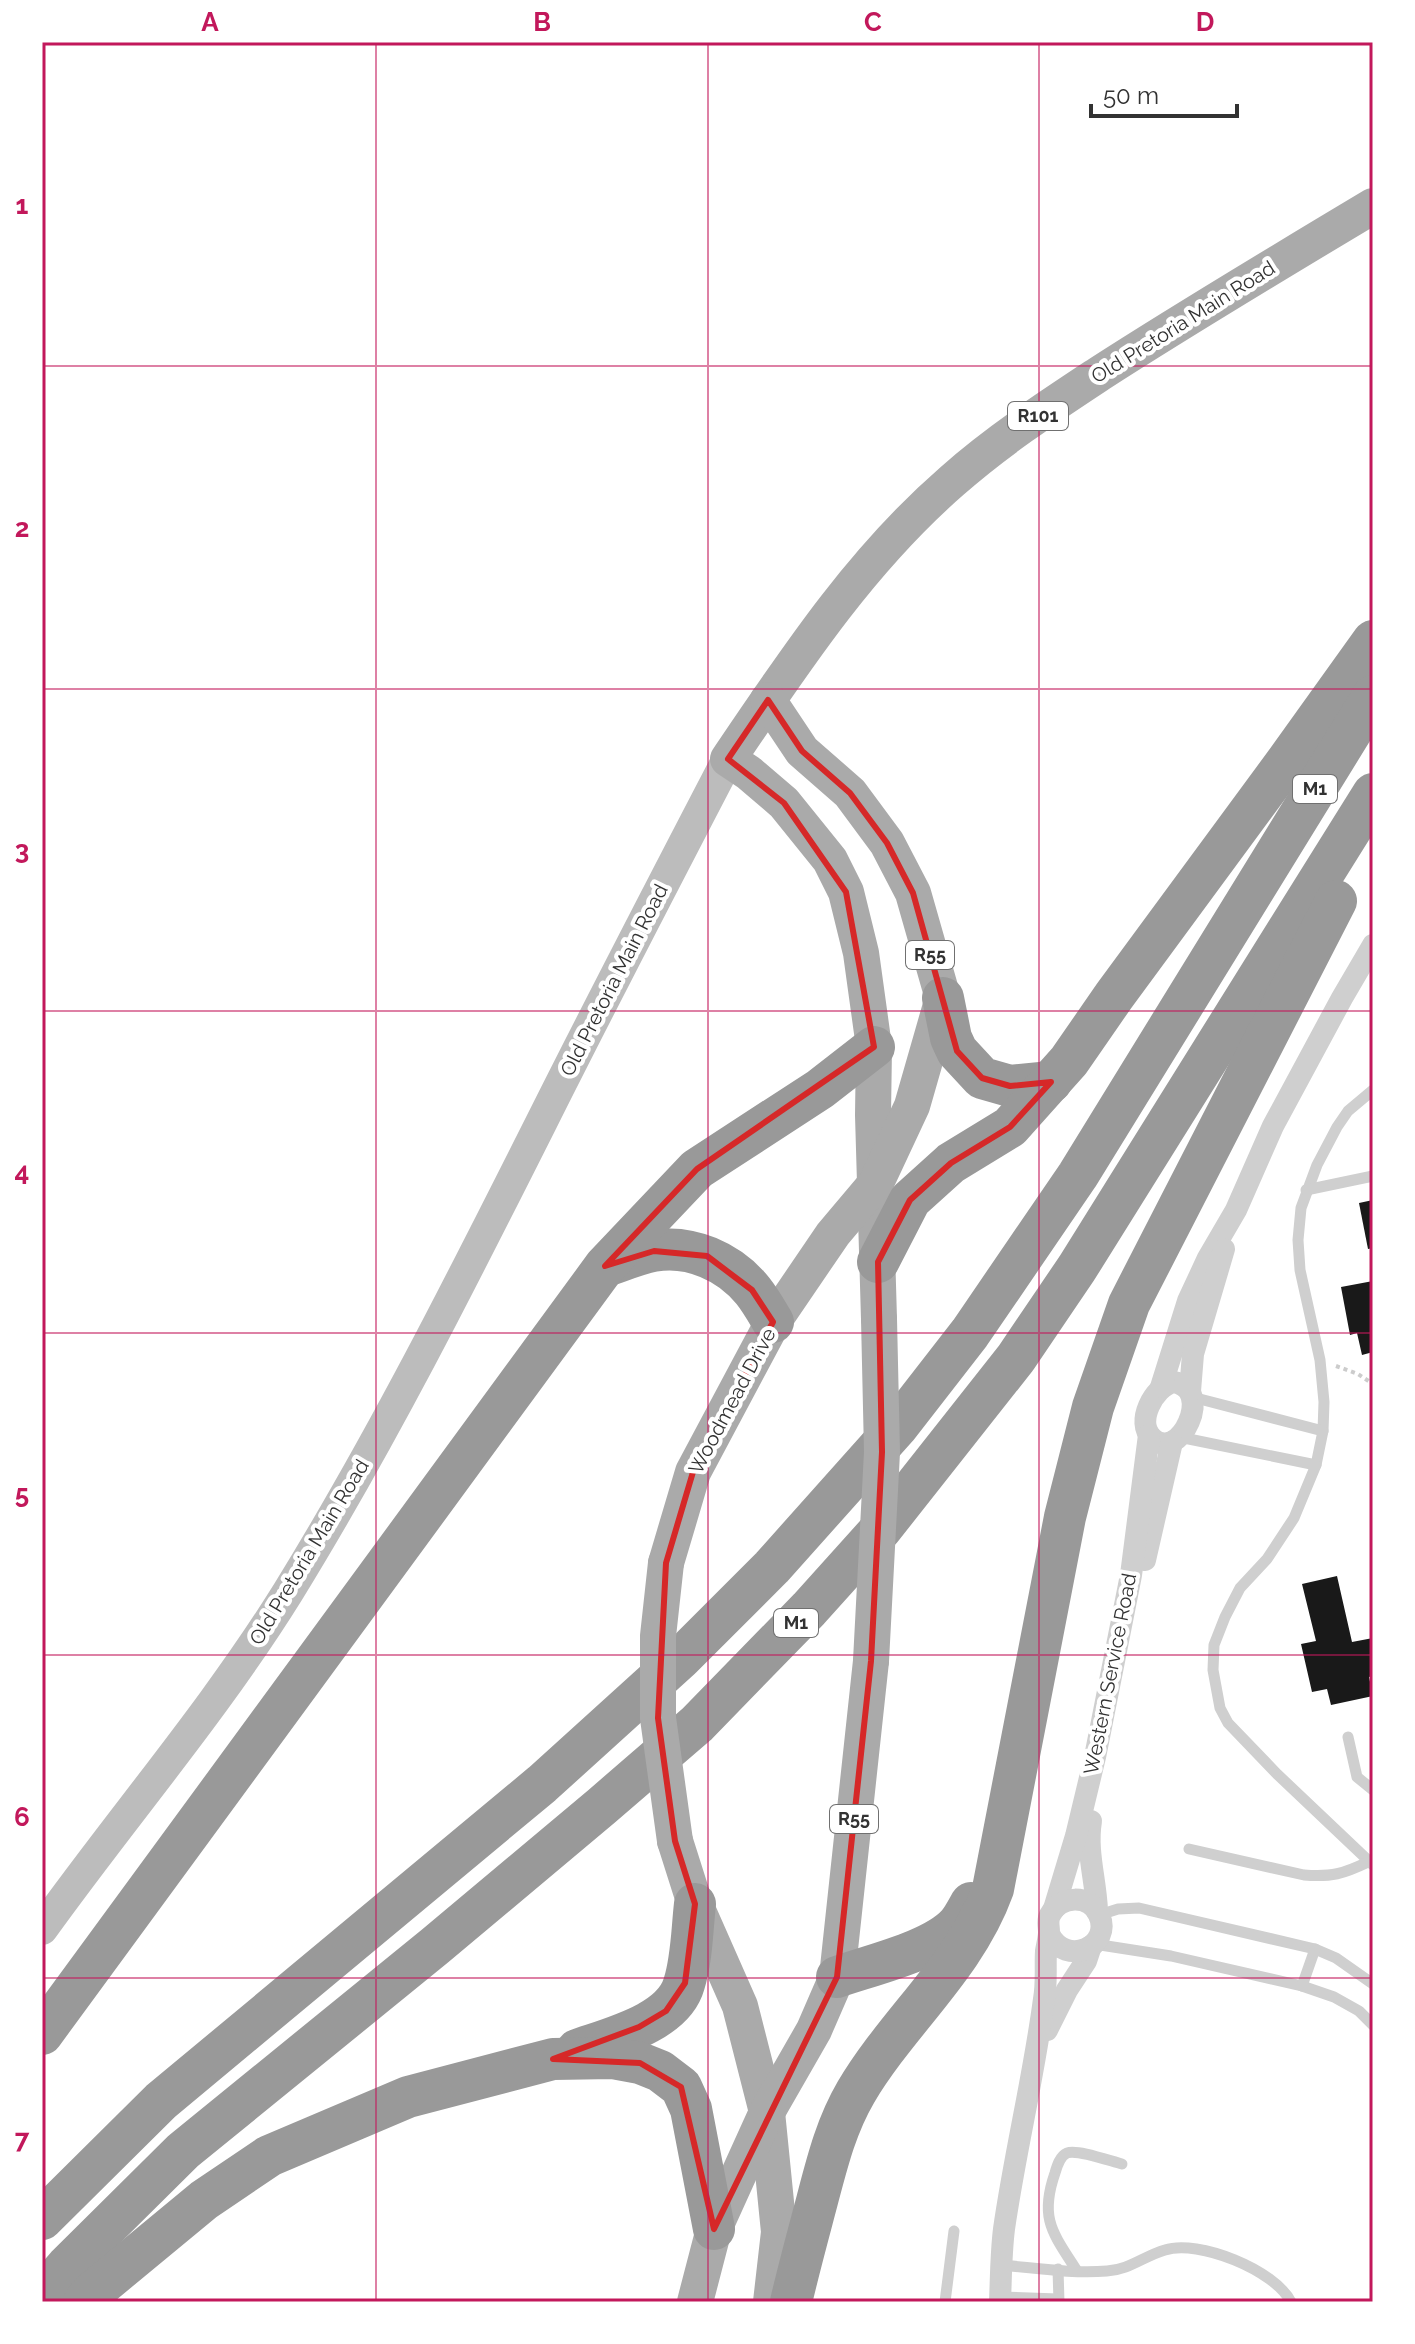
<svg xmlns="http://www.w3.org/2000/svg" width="1415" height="2344" viewBox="0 0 1415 2344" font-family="Raleway,sans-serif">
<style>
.building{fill:#191919}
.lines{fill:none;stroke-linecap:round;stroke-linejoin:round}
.path{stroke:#ccc;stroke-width:4;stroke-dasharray:4 4;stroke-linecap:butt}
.lane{stroke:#cfcfcf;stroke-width:11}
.street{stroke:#cfcfcf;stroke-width:22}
.secondary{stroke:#bcbcbc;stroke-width:32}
.primary{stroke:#aaa;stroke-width:36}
.highway{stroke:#999;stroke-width:42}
.primary-bridge{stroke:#aaa;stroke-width:36}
.marked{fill:none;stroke:#d62828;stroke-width:6;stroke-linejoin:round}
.grid{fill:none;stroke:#c2185b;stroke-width:2;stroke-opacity:0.55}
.labels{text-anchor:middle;stroke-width:8;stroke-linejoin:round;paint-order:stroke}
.shield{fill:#fff;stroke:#707070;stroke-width:2}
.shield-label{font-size:18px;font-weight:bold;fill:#323232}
.street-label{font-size:20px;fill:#323232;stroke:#fff}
.neatline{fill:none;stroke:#c2185b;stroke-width:3}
.grid-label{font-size:26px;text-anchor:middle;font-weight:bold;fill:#c2185b}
</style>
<rect width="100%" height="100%" fill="#fff"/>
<g class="building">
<polygon points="1373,1200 1373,1248 1368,1249 1359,1203"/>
<polygon points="1373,1281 1373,1352 1362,1355 1357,1333 1350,1335 1341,1287"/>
<polygon points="1337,1576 1352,1642 1373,1638 1373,1676 1369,1677 1373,1696 1331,1705 1327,1689 1312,1692 1301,1644 1316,1641 1302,1584"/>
</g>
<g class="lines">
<polyline class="path" points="1336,1366 1358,1374 1373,1384"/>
<g class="lane">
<polyline points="1373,1090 1348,1111 1337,1127 1317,1165 1301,1208 1298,1240 1300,1270 1320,1360 1324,1402 1323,1431 1316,1465 1294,1518 1267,1559 1240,1588 1225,1617 1214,1645 1213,1670 1220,1708 1228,1723 1277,1774 1373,1865"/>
<polyline points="1306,1190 1373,1176"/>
<polyline points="1192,1397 1323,1431"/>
<polyline points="1179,1437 1316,1465"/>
<polyline points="1348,1737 1357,1777 1373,1790"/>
<path d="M 1189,1849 L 1304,1875 C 1332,1877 1343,1874 1368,1862"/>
<polyline points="1099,1915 1118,1909 1139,1908 1315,1949 1336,1958 1373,1984"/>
<polyline points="1094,1944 1171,1956 1302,1986 1334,1997 1359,2011 1373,2025"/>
<polyline points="1302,1986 1315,1949"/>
<path d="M 1001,2265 C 1036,2268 1073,2274 1107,2271 C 1129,2270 1144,2256 1165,2250 C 1198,2239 1275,2270 1291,2302"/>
<polyline points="1058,2269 1059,2302"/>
<path d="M 1077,2271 C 1053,2233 1039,2219 1055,2173 C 1057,2166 1060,2156 1067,2153 C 1077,2149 1110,2161 1122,2164"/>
<polyline points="1000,2297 1058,2299"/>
<polyline points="945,2302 954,2231"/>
</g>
<g class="street">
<path d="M 1173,1382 C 1216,1387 1179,1465 1152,1438 C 1135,1422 1154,1387 1173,1382 Z"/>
<polyline points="1161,1387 1188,1301 1208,1258 1236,1210 1273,1126 1342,998 1373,945"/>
<polyline points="1190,1391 1193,1354 1224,1249"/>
<polyline points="1145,1560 1172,1442"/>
<path d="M 1091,1821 C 1086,1852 1096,1880 1097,1911"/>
<polyline points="1054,1909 1076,1836 1095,1757 1131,1575 1149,1435"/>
<polyline points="1047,2030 1067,1990 1086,1961 1091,1946"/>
<path d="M 1000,2302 C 1001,2278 1001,2253 1004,2229 C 1015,2152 1034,2076 1044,1999 C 1047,1983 1045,1967 1046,1951 C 1047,1945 1049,1938 1049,1932 C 1049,1926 1047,1921 1050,1915 C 1060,1895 1090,1894 1099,1915 C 1113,1946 1066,1968 1049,1934"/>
</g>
<path class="secondary" d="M 42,1929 C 123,1816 214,1711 288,1592 C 381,1441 461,1282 541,1123 C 602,1001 665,880 728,759"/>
<g class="primary">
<path d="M 879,1319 L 873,1115 L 874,1047 L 861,953 L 846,892 L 830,860 L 784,803 L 749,773 L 728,759 C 795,660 861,560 952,481 C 997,441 1049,407 1099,374 C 1189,316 1281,261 1373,206"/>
<polyline points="666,1563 693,1472 773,1322 833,1234 876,1183 912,1106 943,998 913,893 887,843 850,793 802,751 768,700"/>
<polyline points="675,1841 695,1904 740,2006 767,2112 779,2232 771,2302"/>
<polyline points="695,2302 714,2229 767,2112 814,2030 837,1977 871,1661"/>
</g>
<g class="highway">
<polyline points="943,998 951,1038 957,1051 982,1078 1010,1086 1051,1082"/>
<polyline points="878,1262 910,1200 951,1163 1010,1127 1069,1061 1114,996 1287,761 1373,641"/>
<path d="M 606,1266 C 621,1261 638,1254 653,1251 C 690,1244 730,1262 753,1291 C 761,1301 767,1312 773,1322"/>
<path d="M 837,1977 C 871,1965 934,1951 958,1924 C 963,1918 967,1910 971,1903"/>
<polyline points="42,2034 605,1266 697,1169 820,1089 874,1047"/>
<path d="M 577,2050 C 611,2038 673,2023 684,1984 C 692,1959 692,1930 695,1904"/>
<polyline points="42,2219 161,2101 542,1784 681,1658 772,1567 897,1427 970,1333 1078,1175 1373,696"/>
<polyline points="42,2295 67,2266 183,2151 435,1946 602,1806 697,1724 809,1609 881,1529 1016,1358 1077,1268 1373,794"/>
<polyline points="84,2302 94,2291 204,2200 269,2156 408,2097 553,2059 613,2058 640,2063 660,2071 681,2087 691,2109 714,2229"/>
<path d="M 791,2302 C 799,2268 808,2235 817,2201 C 827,2163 836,2126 856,2092 C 898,2021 965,1967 993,1889 L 1065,1517 L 1093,1407 L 1129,1304 L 1336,901"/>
</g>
<g class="primary-bridge">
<polyline points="666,1563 658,1636 658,1718 675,1841"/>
<polyline points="871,1661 882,1452 879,1319"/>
</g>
</g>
<path class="marked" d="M 768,700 L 802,751 L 850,793 L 887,843 L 913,893 L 957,1051 L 982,1078 L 1010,1086 L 1051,1082 L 1010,1127 L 951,1163 L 910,1200 L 878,1262 L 882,1452 L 871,1661 L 837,1977 L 714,2229 L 681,2087 L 640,2063 L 553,2059 L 639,2027 L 666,2011 L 685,1983 L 695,1904 L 675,1841 L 658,1718 L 666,1563 L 693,1472 L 773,1322 L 752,1290 L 707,1256 L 654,1251 L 605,1266 L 697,1169 L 874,1047 L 846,892 L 784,803 L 728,759 Z"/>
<path class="grid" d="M 376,42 L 376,2302M 708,42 L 708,2302M 1039,42 L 1039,2302M 42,366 L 1373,366M 42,689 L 1373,689M 42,1011 L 1373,1011M 42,1333 L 1373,1333M 42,1655 L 1373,1655M 42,1978 L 1373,1978"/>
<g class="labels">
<g class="shield">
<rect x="1008" y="402" width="60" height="28" rx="6"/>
<rect x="1293" y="775" width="44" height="28" rx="6"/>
<rect x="906" y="941" width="48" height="28" rx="6"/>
<rect x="774" y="1609" width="44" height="28" rx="6"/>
<rect x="830" y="1805" width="48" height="28" rx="6"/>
</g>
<g class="shield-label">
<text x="1038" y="422">R101</text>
<text x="1315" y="795">M1</text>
<text x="930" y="961">R55</text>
<text x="796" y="1629">M1</text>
<text x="854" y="1825">R55</text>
</g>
<g class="street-label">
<text transform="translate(1183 322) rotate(-32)" y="7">Old Pretoria Main Road</text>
<text transform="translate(614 980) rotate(-63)" y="7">Old Pretoria Main Road</text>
<text transform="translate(732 1401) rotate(-62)" y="7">Woodmead Drive</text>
<text transform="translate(309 1552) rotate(-59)" y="7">Old Pretoria Main Road</text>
<text transform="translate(1110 1674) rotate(-79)" y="7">Western Service Road</text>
</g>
</g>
<rect width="1415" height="2344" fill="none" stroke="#ffffff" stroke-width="88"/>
<path d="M1091 104v12h146v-12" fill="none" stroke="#323232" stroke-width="4"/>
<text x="1103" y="104" font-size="24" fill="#323232" stroke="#ffffff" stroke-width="6" paint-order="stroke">50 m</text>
<rect x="44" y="44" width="1327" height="2256" class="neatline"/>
<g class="grid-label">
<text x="210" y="31">A</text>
<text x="542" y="31">B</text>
<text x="873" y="31">C</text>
<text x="1205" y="31">D</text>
<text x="22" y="214">1</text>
<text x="22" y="537">2</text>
<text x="22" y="859">3</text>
<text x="22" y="1181">4</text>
<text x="22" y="1503">5</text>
<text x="22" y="1826">6</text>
<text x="22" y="2148">7</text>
</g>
</svg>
